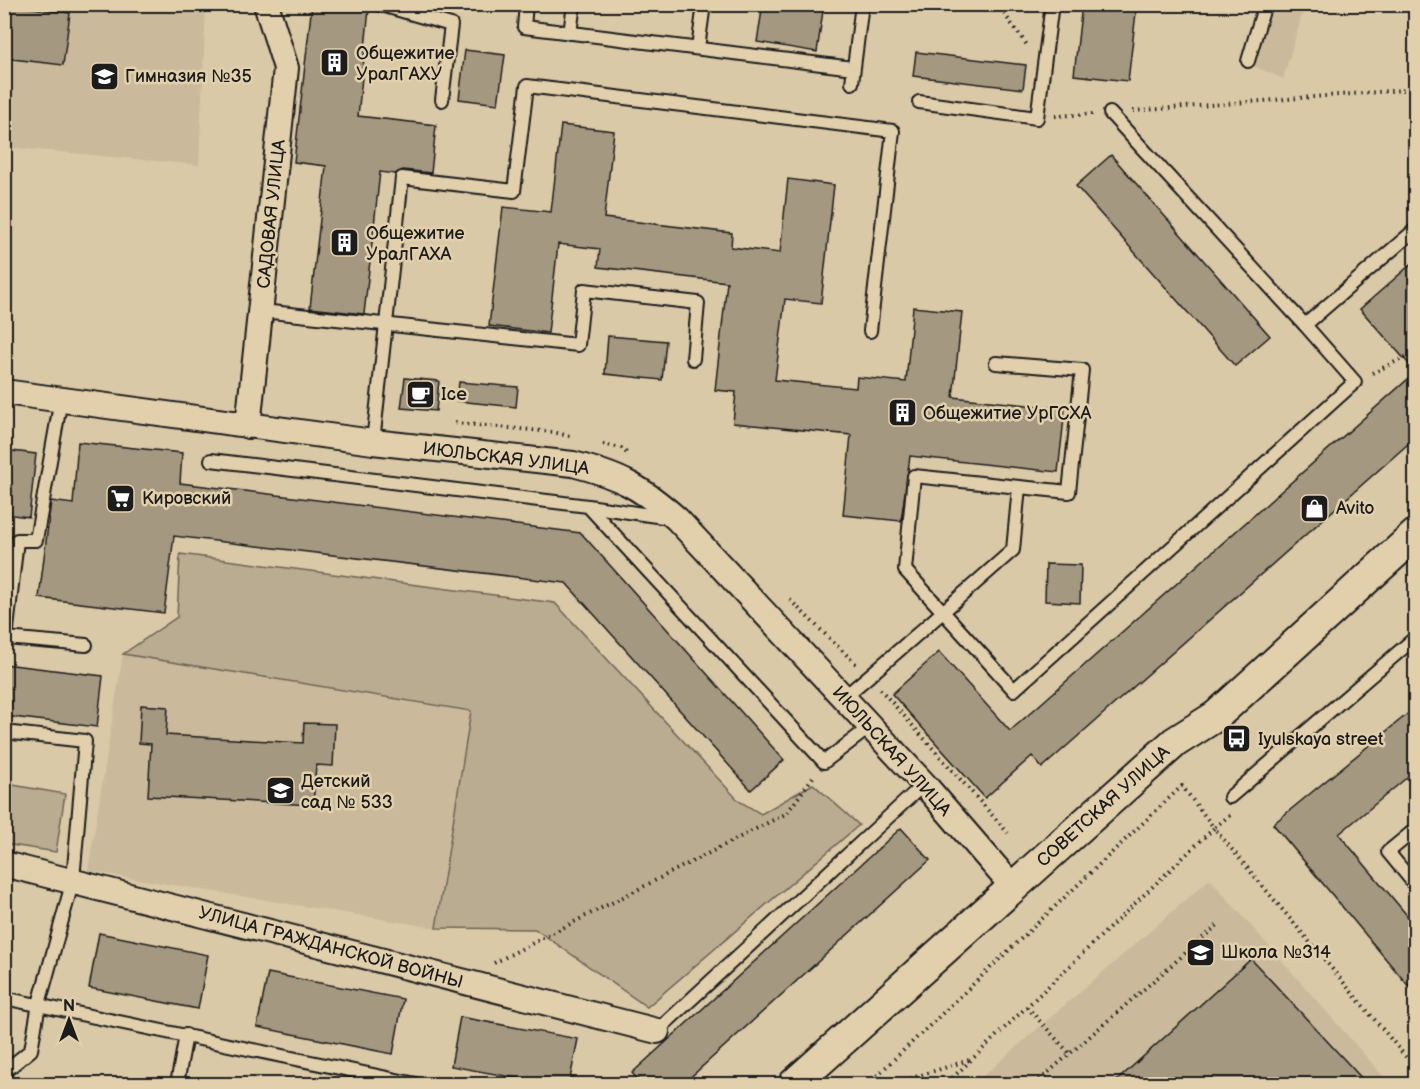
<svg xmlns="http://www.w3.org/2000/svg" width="1420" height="1089" viewBox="0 0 1420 1089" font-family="'Balsamiq Sans',sans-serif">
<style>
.built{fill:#caba9b}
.green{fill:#baac90;stroke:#6b6456;stroke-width:1.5}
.building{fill:#a59880;stroke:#1c1c1c;stroke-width:1.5}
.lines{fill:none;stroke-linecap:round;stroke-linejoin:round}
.service-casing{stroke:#1c1c1c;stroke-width:16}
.minor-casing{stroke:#1c1c1c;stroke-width:28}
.tertiary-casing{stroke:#1c1c1c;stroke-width:34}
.path{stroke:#1c1c1c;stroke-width:4;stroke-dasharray:1.5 4.5;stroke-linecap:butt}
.service{stroke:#e2d0ad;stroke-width:12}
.minor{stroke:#e2d0ad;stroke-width:24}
.tertiary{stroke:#e2d0ad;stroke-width:30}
.labels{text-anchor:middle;stroke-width:5;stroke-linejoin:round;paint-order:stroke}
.poi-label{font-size:18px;fill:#1c1c1c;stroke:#e2d0ad;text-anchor:start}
.street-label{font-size:18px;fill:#1c1c1c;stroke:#e2d0ad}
</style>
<rect width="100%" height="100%" fill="#dac9a7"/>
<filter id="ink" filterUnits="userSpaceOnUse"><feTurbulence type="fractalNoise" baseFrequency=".0167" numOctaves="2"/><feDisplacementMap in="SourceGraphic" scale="12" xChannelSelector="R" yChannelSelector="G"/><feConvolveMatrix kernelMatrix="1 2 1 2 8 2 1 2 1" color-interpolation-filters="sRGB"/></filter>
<g filter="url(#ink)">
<g class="built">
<polygon points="4,5 206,5 199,165 5,147"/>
<polygon points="1272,5 1305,5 1283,79 1254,66"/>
<polygon points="123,654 471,711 436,928 88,871"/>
<polygon points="1210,879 1390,1084 974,1084"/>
</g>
<g class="green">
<polygon points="180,554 555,603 739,801 761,814 813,784 859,825 647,1007 535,929 436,928 471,711 123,654 177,617"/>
<polygon points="4,765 7,784 65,794 56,852 5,844"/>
</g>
<g class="building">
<polygon points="4,4 70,13 63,65 4,58"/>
<polygon points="312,4 369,9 358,116 436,125 431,173 403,170 395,174 380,172 364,314 310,308 326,166 294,162"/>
<polygon points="763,4 824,4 817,52 757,42"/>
<polygon points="1082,4 1137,4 1128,81 1074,75"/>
<polygon points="465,50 505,55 498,104 459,99"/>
<polygon points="916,52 1026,65 1023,89 913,76"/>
<polygon points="561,125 614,131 604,218 732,233 731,247 780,253 788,179 834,185 821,303 785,299 775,380 856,388 857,377 906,382 913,307 962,312 953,397 1065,409 1058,472 910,456 901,521 843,515 851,435 733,423 736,392 715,390 727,282 598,267 600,249 558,244 548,333 489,326 503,207 551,212"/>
<polygon points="1111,155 1270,336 1235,366 1076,186"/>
<polygon points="1416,260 1416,372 1360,309"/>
<polygon points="608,336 666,341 662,380 605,374"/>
<polygon points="1416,372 1416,437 1042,768 1032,756 985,798 892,694 939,652 1010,731"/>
<polygon points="405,378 439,381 436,411 401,408"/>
<polygon points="459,382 518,387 516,407 457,401"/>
<polygon points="78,442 182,453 180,483 581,533 784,760 751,790 566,583 174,536 164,613 39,598 51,501 73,504"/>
<polygon points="4,450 36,454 29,517 4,514"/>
<polygon points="1046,564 1081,565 1080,603 1045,601"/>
<polygon points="4,664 103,676 97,727 4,716"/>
<polygon points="141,705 168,707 166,735 303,743 304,723 335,724 333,766 316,765 313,805 148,796 151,744 139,743"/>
<polygon points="1416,707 1416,770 1339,834 1416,926 1416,995 1273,824"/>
<polygon points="901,828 930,860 683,1084 642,1084 632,1073"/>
<polygon points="99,933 208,955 198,1009 89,988"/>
<polygon points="1251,959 1367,1084 1113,1084"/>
<polygon points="268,973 403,999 393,1054 257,1027"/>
<polygon points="460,1017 578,1039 569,1084 550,1084 451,1066"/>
</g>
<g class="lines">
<defs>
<g id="service">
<polyline points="378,4 451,25 442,100"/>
<polyline points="526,4 524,27 853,68"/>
<polyline points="570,33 574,4"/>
<polyline points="698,48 704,4"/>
<polyline points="1248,61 1265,4"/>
<polyline points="852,83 862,4"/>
<polyline points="919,102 1037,118 1052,4"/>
<polyline points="1110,113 1305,325"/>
<polyline points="262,311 578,345 584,290 698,303 693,359"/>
<polyline points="996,363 1082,370 1069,492 1019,487"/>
<polyline points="61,399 36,540 17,540 6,638 86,645"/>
<polyline points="373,442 402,178 514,191 527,86 893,131 870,331"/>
<polyline points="211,460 588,506 824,762 870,727"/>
<polyline points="588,506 670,518"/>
<path d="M 843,698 C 901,650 957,599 1013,550 L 1019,487 L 914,476 L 905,570 L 1014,690 L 1355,382 L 1305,325 L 1416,229"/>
<polyline points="4,732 85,741 73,880 39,1004 31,1050 4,1072"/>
<polyline points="1230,797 1416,637"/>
<polyline points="1416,829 1388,852 1416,886"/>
<polyline points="4,998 416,1084"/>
<polyline points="657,1031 924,784"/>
<polyline points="177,1084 186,1035"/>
</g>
<g id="minor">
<path d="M 4,392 L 373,442 L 573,464 C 620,476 641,487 677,519 L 924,784 L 1013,887"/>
<polyline points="248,426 286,68 266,4"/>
<polyline points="4,864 657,1031"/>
</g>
<polyline id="tertiary" points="794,1084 1175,742 1216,716 1416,534"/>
</defs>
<use href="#service" class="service-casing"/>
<use href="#minor" class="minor-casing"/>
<use href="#tertiary" class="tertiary-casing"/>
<g class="path">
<polyline points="997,4 1027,45"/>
<polyline points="1133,111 1416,89"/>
<polyline points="1055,116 1093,114"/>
<polyline points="1372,373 1416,352"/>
<polyline points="455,423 553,432 573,437"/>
<polyline points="603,444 621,448 629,455"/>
<polyline points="790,600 856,664"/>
<polyline points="880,689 1008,833"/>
<polyline points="1230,815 1214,828 1416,1069"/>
<polyline points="494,963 787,813 813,777"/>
<polyline points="1027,1007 1070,1054"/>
<polyline points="868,1084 1182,786 1214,828 946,1084"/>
<polyline points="893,1084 969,1060"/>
<polyline points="1035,1084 1220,923"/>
</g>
<use href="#service" class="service"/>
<use href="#minor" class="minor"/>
<use href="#tertiary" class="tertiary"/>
</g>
</g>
<defs>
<symbol id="building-square" viewBox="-11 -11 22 22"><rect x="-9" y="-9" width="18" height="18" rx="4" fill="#1c1c1c" stroke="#e2d0ad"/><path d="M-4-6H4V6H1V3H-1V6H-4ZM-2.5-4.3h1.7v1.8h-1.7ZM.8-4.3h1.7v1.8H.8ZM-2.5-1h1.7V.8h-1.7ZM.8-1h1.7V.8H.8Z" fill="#fff"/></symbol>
<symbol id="school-square" viewBox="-11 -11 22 22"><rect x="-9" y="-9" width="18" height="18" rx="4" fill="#1c1c1c" stroke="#e2d0ad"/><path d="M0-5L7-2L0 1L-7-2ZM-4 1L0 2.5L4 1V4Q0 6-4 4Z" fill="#fff"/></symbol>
<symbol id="cafe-square" viewBox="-11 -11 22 22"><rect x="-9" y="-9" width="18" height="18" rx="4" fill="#1c1c1c" stroke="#e2d0ad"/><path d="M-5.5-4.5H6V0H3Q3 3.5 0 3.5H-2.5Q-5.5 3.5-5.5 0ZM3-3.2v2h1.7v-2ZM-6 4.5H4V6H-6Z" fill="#fff"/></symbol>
<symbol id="supermarket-square" viewBox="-11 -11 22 22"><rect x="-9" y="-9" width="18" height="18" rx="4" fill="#1c1c1c" stroke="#e2d0ad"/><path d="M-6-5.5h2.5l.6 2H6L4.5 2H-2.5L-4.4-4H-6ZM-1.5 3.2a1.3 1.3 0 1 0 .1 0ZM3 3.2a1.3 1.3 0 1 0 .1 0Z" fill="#fff"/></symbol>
<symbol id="shop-square" viewBox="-11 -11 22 22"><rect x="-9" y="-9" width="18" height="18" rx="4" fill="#1c1c1c" stroke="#e2d0ad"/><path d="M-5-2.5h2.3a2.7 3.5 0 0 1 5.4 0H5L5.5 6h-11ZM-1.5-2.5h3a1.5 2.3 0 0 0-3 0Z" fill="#fff"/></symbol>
<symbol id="bus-square" viewBox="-11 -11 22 22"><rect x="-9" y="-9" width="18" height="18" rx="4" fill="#1c1c1c" stroke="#e2d0ad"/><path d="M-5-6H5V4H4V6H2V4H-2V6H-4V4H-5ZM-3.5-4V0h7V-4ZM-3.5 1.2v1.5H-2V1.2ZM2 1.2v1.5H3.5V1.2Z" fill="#fff"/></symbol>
</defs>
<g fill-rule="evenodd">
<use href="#building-square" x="318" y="46" width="33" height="33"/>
<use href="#school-square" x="88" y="60" width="33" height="33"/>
<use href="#building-square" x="328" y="226" width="33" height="33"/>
<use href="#cafe-square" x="404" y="378" width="33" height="33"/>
<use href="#building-square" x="886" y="396" width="33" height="33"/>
<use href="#supermarket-square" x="104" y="482" width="33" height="33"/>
<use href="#shop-square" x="1298" y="492" width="33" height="33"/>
<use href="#bus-square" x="1220" y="722" width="33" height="33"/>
<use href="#school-square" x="264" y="774" width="33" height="33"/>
<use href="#school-square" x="1184" y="936" width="33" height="33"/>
</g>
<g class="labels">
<g class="poi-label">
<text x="356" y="59">Общежитие<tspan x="356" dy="21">УралГАХУ</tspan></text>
<text x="125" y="82">Гимназия №35</text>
<text x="366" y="239">Общежитие<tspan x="366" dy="21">УралГАХА</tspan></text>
<text x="441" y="400">Ice</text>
<text x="923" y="419">Общежитие УрГСХА</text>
<text x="142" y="504">Кировский</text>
<text x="1336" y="514">Avito</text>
<text x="1258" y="745">Iyulskaya street</text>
<text x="301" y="787">Детский<tspan x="301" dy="21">сад № 533</tspan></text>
<text x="1221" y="958">Школа №314</text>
</g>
<g class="street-label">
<text transform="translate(271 214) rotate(-84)" y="6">САДОВАЯ УЛИЦА</text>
<text transform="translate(506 458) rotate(7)" y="6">ИЮЛЬСКАЯ УЛИЦА</text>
<text transform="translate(892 751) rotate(48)" y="6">ИЮЛЬСКАЯ УЛИЦА</text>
<text transform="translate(1103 806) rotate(-42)" y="6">СОВЕТСКАЯ УЛИЦА</text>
<text transform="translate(331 947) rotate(15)" y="6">УЛИЦА ГРАЖДАНСКОЙ ВОЙНЫ</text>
</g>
</g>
<rect width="1420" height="1089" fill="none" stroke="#e2d0ad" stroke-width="24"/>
<rect x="12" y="12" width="1396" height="1065" fill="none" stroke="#1c1c1c" stroke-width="2" filter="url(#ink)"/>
<g transform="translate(69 1020)" stroke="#e2d0ad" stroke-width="4.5" paint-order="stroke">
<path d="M0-4.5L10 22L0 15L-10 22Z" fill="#1c1c1c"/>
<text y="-9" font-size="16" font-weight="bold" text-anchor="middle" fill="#1c1c1c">N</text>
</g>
</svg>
